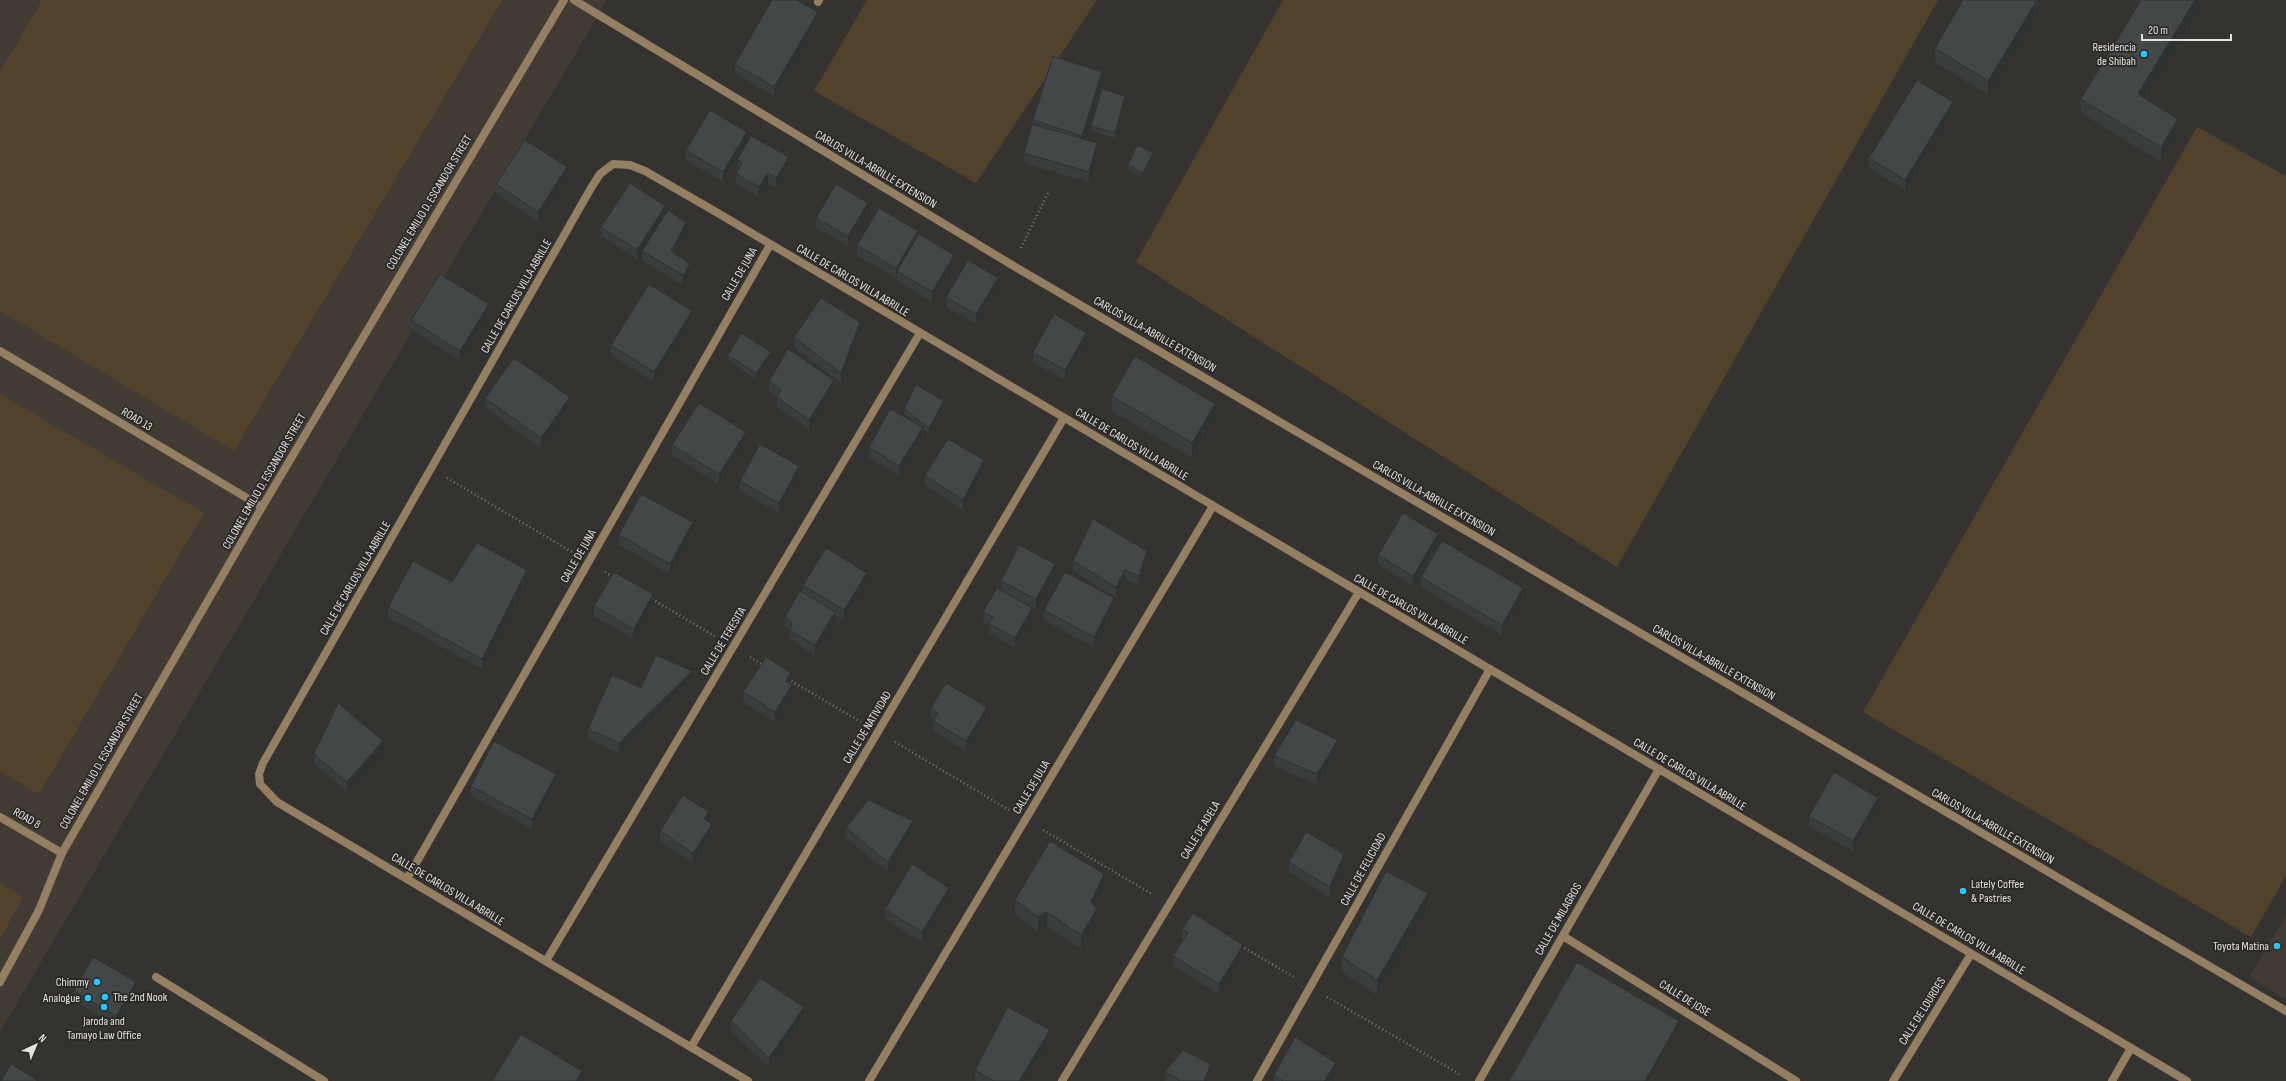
<svg xmlns="http://www.w3.org/2000/svg" width="2286" height="1081" viewBox="0 0 2286 1081" font-family="'Sofia Sans Condensed',sans-serif">
<style>
.built{fill:#413b34}
.green{fill:#51422c}
.lines{fill:none;stroke-linecap:round;stroke-linejoin:round}
.path{stroke:#7e7c79;stroke-width:2.5;stroke-dasharray:1 3;stroke-linecap:butt}
.lane{stroke:#947f63;stroke-width:8}
.street{stroke:#947f63;stroke-width:8}
.wall{fill:#3a3d3e}
.shaded-wall{fill:#2f3232}
.building{fill:#434748;stroke:#2f3232}
.poi-dot{fill:#25c9fe;stroke:#2b2926;stroke-width:1.5}
.labels{text-anchor:middle;stroke-width:3.5;stroke-linejoin:round;paint-order:stroke}
.poi-label{font-size:12px;fill:#e3e1e0;stroke:#2b2926;text-anchor:end}
.street-label{font-size:12px;fill:#e3e1e0;stroke:#2b2926}
</style>
<rect width="100%" height="100%" fill="#353330"/>
<g class="built">
<polygon points="0,0 607,0 0,1032"/>
<polygon points="2286,915 2286,999 2249,977"/>
</g>
<g class="green">
<polygon points="42,0 502,0 234,451 0,311 0,72"/>
<polygon points="867,0 1097,0 976,183 814,91"/>
<polygon points="1283,0 1938,0 1617,567 1136,262"/>
<polygon points="2197,127 2286,176 2286,876 2251,937 1863,712"/>
<polygon points="0,394 204,513 39,794 0,771"/>
<polygon points="0,883 23,897 0,939"/>
</g>
<g class="lines">
<g class="path">
<polyline points="1021,248 1049,191"/>
<polyline points="447,478 572,552"/>
<polyline points="605,572 615,578"/>
<polyline points="652,599 716,637"/>
<polyline points="750,657 763,665"/>
<polyline points="788,679 861,722"/>
<polyline points="895,742 1009,810"/>
<polyline points="1043,830 1152,894"/>
<polyline points="1241,946 1294,977"/>
<polyline points="1327,997 1461,1075"/>
</g>
<g class="lane">
<polyline points="818,2 819,0"/>
<polyline points="156,977 324,1081"/>
</g>
<g class="street">
<polyline points="574,0 1012,265 2286,1011"/>
<polyline points="0,351 262,507"/>
<polyline points="0,817 62,853"/>
<polyline points="407,879 770,245"/>
<polyline points="1563,936 1796,1081"/>
<polyline points="546,961 920,333"/>
<polyline points="0,982 39,910 62,853 262,507 564,0"/>
<polyline points="691,1047 1064,418"/>
<polyline points="748,1081 277,802 260,784 259,774 263,763 591,188 600,174 613,164 630,165 645,171 711,209 2187,1081"/>
<polyline points="869,1081 1213,506"/>
<polyline points="1062,1081 1359,592"/>
<polyline points="1257,1081 1490,669"/>
<polyline points="1479,1081 1659,769"/>
<polyline points="1893,1081 1971,954"/>
<polyline points="2112,1081 2131,1048"/>
</g>
</g>
<g class="wall">
<polygon points="1963,0 2044,0 2037,12 2036,11 2036,16 1988,95 1935,62 1935,48"/>
<polygon points="818,22 774,96 735,73 735,64"/>
<polygon points="1102,82 1084,139 1097,153 1089,182 1024,163 1024,153 1033,125 1033,120"/>
<polygon points="2144,98 2178,133 2161,162 2081,113 2081,99"/>
<polygon points="1125,101 1115,138 1091,131 1091,126"/>
<polygon points="1953,112 1905,190 1869,168 1869,158"/>
<polygon points="747,142 723,182 686,160 686,150"/>
<polygon points="1153,158 1143,178 1128,170 1128,165"/>
<polygon points="737,160 789,167 776,188 768,183 759,197 736,184 736,174 738,170 737,170"/>
<polygon points="567,177 538,222 496,194 496,184"/>
<polygon points="868,212 848,246 816,228 816,218"/>
<polygon points="665,214 686,233 675,254 690,274 683,285 642,261 642,251 651,237 637,259 601,236 601,227"/>
<polygon points="918,237 954,265 932,302 897,281 897,275 896,278 857,255 857,245"/>
<polygon points="998,288 976,324 946,307 946,297"/>
<polygon points="489,314 460,360 411,330 411,320"/>
<polygon points="692,321 654,382 611,355 611,345"/>
<polygon points="860,332 841,383 794,347 794,337"/>
<polygon points="1086,343 1065,380 1033,362 1033,352"/>
<polygon points="728,355 771,357 756,379 728,360"/>
<polygon points="769,381 834,390 809,430 777,407 777,397 769,391"/>
<polygon points="1112,396 1215,418 1192,458 1112,411"/>
<polygon points="485,398 570,407 541,448 485,408"/>
<polygon points="944,406 929,433 923,428 923,437 899,476 869,457 869,447 915,422 904,414 904,409"/>
<polygon points="746,442 719,484 672,455 672,445"/>
<polygon points="984,470 963,510 925,485 925,475"/>
<polygon points="799,476 779,513 740,491 740,481"/>
<polygon points="693,532 670,574 619,545 619,535"/>
<polygon points="1438,544 1413,586 1378,565 1378,555"/>
<polygon points="1073,561 1147,561 1139,585 1125,579 1116,597 1073,571"/>
<polygon points="1055,574 1036,609 1013,597 1032,618 1015,648 989,633 989,625 983,622 983,612 1001,590 1001,581"/>
<polygon points="1421,577 1523,598 1502,635 1421,587"/>
<polygon points="527,580 482,669 388,617 388,607 452,582"/>
<polygon points="867,583 844,620 835,615 835,622 815,655 790,639 790,631 785,627 785,617 803,593 803,585"/>
<polygon points="653,604 634,639 594,616 594,606"/>
<polygon points="1114,608 1094,647 1044,620 1044,610"/>
<polygon points="692,681 619,753 588,739 588,729"/>
<polygon points="791,683 790,684 792,695 775,722 743,702 743,692"/>
<polygon points="931,708 987,717 966,751 933,731 933,721 934,720 931,718"/>
<polygon points="1338,750 1317,784 1274,766 1274,756"/>
<polygon points="383,751 347,792 314,764 314,754"/>
<polygon points="556,784 532,829 471,796 471,786"/>
<polygon points="1878,808 1853,851 1809,826 1809,816"/>
<polygon points="709,822 712,834 693,863 660,841 660,831"/>
<polygon points="846,828 913,831 888,872 846,838"/>
<polygon points="1289,862 1344,864 1330,897 1289,872"/>
<polygon points="1104,888 1096,907 1097,923 1081,949 1047,927 1038,932 1015,914 1015,900"/>
<polygon points="949,897 922,942 885,919 885,909"/>
<polygon points="1428,907 1377,995 1342,972 1342,957"/>
<polygon points="1182,929 1243,955 1219,994 1173,966 1173,956 1183,940 1182,939"/>
<polygon points="74,991 136,992 116,1026 74,1001"/>
<polygon points="804,1017 769,1067 731,1031 731,1021"/>
<polygon points="1050,1040 1025,1081 977,1081 975,1080 975,1070"/>
<polygon points="1165,1072 1211,1073 1208,1081 1165,1081"/>
<polygon points="1336,1073 1331,1081 1274,1081 1274,1075"/>
</g>
<g class="shaded-wall">
<polygon points="2038,0 2044,0 2037,12 2037,2"/>
<polygon points="2195,0 2204,0 2138,109 2138,94"/>
<polygon points="2036,2 2036,16 1988,95 1988,81"/>
<polygon points="818,12 818,22 774,96 774,87"/>
<polygon points="1102,72 1102,82 1082,146 1082,136"/>
<polygon points="1125,96 1125,101 1115,138 1115,133"/>
<polygon points="1953,102 1953,112 1905,190 1905,180"/>
<polygon points="2178,119 2178,133 2161,162 2161,147"/>
<polygon points="747,132 747,142 723,182 723,172"/>
<polygon points="1097,143 1097,153 1089,182 1089,172"/>
<polygon points="1153,153 1153,158 1143,178 1143,173"/>
<polygon points="789,157 789,167 776,188 776,178"/>
<polygon points="567,167 567,177 538,222 538,212"/>
<polygon points="768,173 768,183 759,197 759,187"/>
<polygon points="868,203 868,212 848,246 848,236"/>
<polygon points="665,206 665,216 637,259 637,250"/>
<polygon points="686,223 686,233 671,261 671,251"/>
<polygon points="918,231 918,240 897,271 897,275 896,278 896,268"/>
<polygon points="954,255 954,265 932,302 932,292"/>
<polygon points="690,264 690,274 683,285 683,275"/>
<polygon points="998,278 998,288 976,324 976,314"/>
<polygon points="489,304 489,314 460,360 460,351"/>
<polygon points="692,311 692,321 654,382 654,372"/>
<polygon points="860,322 860,332 841,383 841,373"/>
<polygon points="1086,333 1086,343 1065,380 1065,370"/>
<polygon points="771,352 771,357 756,379 756,373"/>
<polygon points="834,380 834,390 809,430 809,420"/>
<polygon points="570,397 570,407 541,448 541,438"/>
<polygon points="944,401 944,406 929,433 929,428"/>
<polygon points="1215,404 1215,418 1192,458 1192,443"/>
<polygon points="923,427 923,437 899,476 899,466"/>
<polygon points="746,432 746,442 719,484 719,474"/>
<polygon points="984,460 984,470 963,510 963,500"/>
<polygon points="799,466 799,476 779,513 779,503"/>
<polygon points="693,522 693,532 670,574 670,564"/>
<polygon points="1438,534 1438,544 1413,586 1413,576"/>
<polygon points="1147,551 1147,561 1139,585 1139,576"/>
<polygon points="1055,564 1055,574 1036,609 1036,599"/>
<polygon points="527,570 527,580 482,669 482,659"/>
<polygon points="1125,570 1125,579 1116,597 1116,587"/>
<polygon points="867,573 867,583 844,620 844,610"/>
<polygon points="1523,588 1523,598 1502,635 1502,625"/>
<polygon points="653,594 653,604 634,639 634,629"/>
<polygon points="1114,598 1114,608 1094,647 1094,637"/>
<polygon points="1032,608 1032,618 1015,648 1015,638"/>
<polygon points="835,612 835,622 815,655 815,645"/>
<polygon points="692,671 692,681 619,753 619,743"/>
<polygon points="791,673 791,683 786,691 786,681"/>
<polygon points="792,685 792,695 775,722 775,712"/>
<polygon points="987,707 987,717 966,751 966,741"/>
<polygon points="1338,740 1338,750 1317,784 1317,774"/>
<polygon points="383,741 383,751 347,792 347,782"/>
<polygon points="556,774 556,784 532,829 532,819"/>
<polygon points="1878,798 1878,808 1853,851 1853,841"/>
<polygon points="709,812 709,822 704,819"/>
<polygon points="913,821 913,831 888,872 888,862"/>
<polygon points="712,824 712,834 693,863 693,853"/>
<polygon points="1344,854 1344,864 1330,897 1330,887"/>
<polygon points="1104,874 1104,888 1091,917 1091,902"/>
<polygon points="949,888 949,897 922,942 922,932"/>
<polygon points="1428,893 1428,907 1377,995 1377,980"/>
<polygon points="1097,909 1097,923 1081,949 1081,935"/>
<polygon points="1047,912 1047,927 1038,932 1038,917"/>
<polygon points="1243,945 1243,955 1219,994 1219,984"/>
<polygon points="136,982 136,992 116,1026 116,1016"/>
<polygon points="804,1007 804,1017 769,1067 769,1058"/>
<polygon points="1679,1021 1679,1026 1648,1081 1645,1081"/>
<polygon points="1050,1030 1050,1040 1025,1081 1019,1081"/>
<polygon points="1336,1063 1336,1073 1331,1081 1324,1081"/>
<polygon points="1211,1064 1211,1073 1208,1081 1204,1081"/>
<polygon points="582,1071 582,1081 576,1081"/>
</g>
<g class="building">
<polygon points="772,0 797,0 818,12 774,87 735,64"/>
<polygon points="1963,0 2033,0 2036,2 1988,81 1935,48"/>
<polygon points="2141,0 2195,0 2138,94 2178,119 2161,147 2081,99"/>
<polygon points="1053,56 1102,72 1082,136 1033,120"/>
<polygon points="1917,80 1953,102 1905,180 1869,158"/>
<polygon points="1102,89 1125,96 1115,133 1091,126"/>
<polygon points="710,110 747,132 723,172 686,150"/>
<polygon points="1032,124 1097,143 1089,172 1024,153"/>
<polygon points="751,136 789,157 776,178 768,173 759,187 736,174 742,162 737,160"/>
<polygon points="525,140 567,167 538,212 496,184"/>
<polygon points="1137,145 1153,153 1143,173 1128,165"/>
<polygon points="630,183 665,206 637,250 601,227"/>
<polygon points="836,184 868,203 848,236 816,218"/>
<polygon points="879,208 918,231 896,268 857,245"/>
<polygon points="668,210 686,223 671,251 690,264 683,275 642,251"/>
<polygon points="919,234 954,255 932,292 897,271"/>
<polygon points="968,260 998,278 976,314 946,297"/>
<polygon points="440,274 489,304 460,351 411,320"/>
<polygon points="649,284 692,311 654,372 611,345"/>
<polygon points="821,298 860,322 841,373 794,337"/>
<polygon points="1054,314 1086,333 1065,370 1033,352"/>
<polygon points="741,333 771,352 756,373 728,355"/>
<polygon points="788,349 834,380 809,420 777,397 781,390 769,381"/>
<polygon points="1135,356 1215,404 1192,443 1112,396"/>
<polygon points="514,358 570,397 541,438 485,398"/>
<polygon points="916,385 944,401 929,428 904,409"/>
<polygon points="699,403 746,432 719,474 672,445"/>
<polygon points="890,409 923,427 899,466 869,447"/>
<polygon points="948,439 984,460 963,500 925,475"/>
<polygon points="760,444 799,466 779,503 740,481"/>
<polygon points="641,494 693,522 670,564 619,535"/>
<polygon points="1403,513 1438,534 1413,576 1378,555"/>
<polygon points="1093,519 1147,551 1139,576 1125,570 1116,587 1073,561"/>
<polygon points="1442,541 1523,588 1502,625 1421,577"/>
<polygon points="477,543 527,570 482,659 388,607 413,561 452,582"/>
<polygon points="1019,545 1055,564 1036,599 1001,581"/>
<polygon points="826,548 867,573 844,610 803,585"/>
<polygon points="614,572 653,594 634,629 594,606"/>
<polygon points="1065,572 1114,598 1094,637 1044,610"/>
<polygon points="997,588 1032,608 1015,638 989,623 993,617 983,612"/>
<polygon points="800,591 835,612 815,645 790,630 792,622 785,617"/>
<polygon points="656,655 692,671 619,743 588,729 612,675 641,688"/>
<polygon points="766,657 791,673 786,681 792,685 775,712 743,692"/>
<polygon points="946,683 987,707 966,741 933,721 938,713 931,708"/>
<polygon points="338,703 383,741 347,782 314,754"/>
<polygon points="1296,720 1338,740 1317,774 1274,756"/>
<polygon points="494,741 556,774 532,819 471,786"/>
<polygon points="1834,772 1878,798 1853,841 1809,816"/>
<polygon points="683,795 709,812 704,819 712,824 693,853 660,831"/>
<polygon points="868,800 913,821 888,862 846,828"/>
<polygon points="1306,832 1344,854 1330,887 1289,862"/>
<polygon points="1050,841 1104,874 1091,902 1097,909 1081,935 1047,912 1038,917 1015,900"/>
<polygon points="912,864 949,888 922,932 885,909"/>
<polygon points="1386,871 1428,893 1377,980 1342,957"/>
<polygon points="1193,913 1243,945 1219,984 1173,956 1188,933 1182,929"/>
<polygon points="93,957 136,982 116,1016 74,991"/>
<polygon points="1577,962 1679,1021 1645,1081 1509,1081"/>
<polygon points="760,978 804,1007 769,1058 731,1021"/>
<polygon points="1008,1007 1050,1030 1019,1081 994,1081 975,1070"/>
<polygon points="521,1034 582,1071 576,1081 492,1081"/>
<polygon points="1295,1037 1336,1063 1324,1081 1283,1081 1274,1075"/>
<polygon points="1183,1050 1211,1064 1204,1081 1180,1081 1165,1072"/>
<polygon points="11,1064 38,1081 1,1081"/>
</g>
<g class="poi-dot">
<circle cx="2144" cy="54" r="4"/>
<circle cx="1963" cy="891" r="4"/>
<circle cx="2277" cy="946" r="4"/>
<circle cx="97" cy="982" r="4"/>
<circle cx="105" cy="997" r="4"/>
<circle cx="88" cy="998" r="4"/>
<circle cx="104" cy="1007" r="4"/>
</g>
<g class="labels">
<g class="poi-label">
<text x="2136" y="51">Residencia<tspan x="2136" dy="14">de Shibah</tspan></text>
<text x="1971" y="888" text-anchor="start">Lately Coffee<tspan x="1971" dy="14">&amp; Pastries</tspan></text>
<text x="2269" y="950">Toyota Matina</text>
<text x="89" y="986">Chimmy</text>
<text x="113" y="1001" text-anchor="start">The 2nd Nook</text>
<text x="80" y="1002">Analogue</text>
<text x="104" y="1025" text-anchor="middle">Jaroda and<tspan x="104" dy="14">Tamayo Law Office</tspan></text>
</g>
<g class="street-label">
<text transform="translate(876 169) rotate(31)" y="4">CARLOS VILLA-ABRILLE EXTENSION</text>
<text transform="translate(429 202) rotate(-59)" y="4">COLONEL EMILIO D. ESCANDOR STREET</text>
<text transform="translate(739 274) rotate(-60)" y="4">CALLE DE JUNA</text>
<text transform="translate(853 280) rotate(31)" y="4">CALLE DE CARLOS VILLA ABRILLE</text>
<text transform="translate(516 296) rotate(-60)" y="4">CALLE DE CARLOS VILLA ABRILLE</text>
<text transform="translate(1155 334) rotate(30)" y="4">CARLOS VILLA-ABRILLE EXTENSION</text>
<text transform="translate(137 419) rotate(31)" y="4">ROAD 13</text>
<text transform="translate(1132 444) rotate(31)" y="4">CALLE DE CARLOS VILLA ABRILLE</text>
<text transform="translate(264 481) rotate(-60)" y="4">COLONEL EMILIO D. ESCANDOR STREET</text>
<text transform="translate(1434 498) rotate(30)" y="4">CARLOS VILLA-ABRILLE EXTENSION</text>
<text transform="translate(578 556) rotate(-60)" y="4">CALLE DE JUNA</text>
<text transform="translate(355 578) rotate(-60)" y="4">CALLE DE CARLOS VILLA ABRILLE</text>
<text transform="translate(1411 609) rotate(30)" y="4">CALLE DE CARLOS VILLA ABRILLE</text>
<text transform="translate(723 641) rotate(-59)" y="4">CALLE DE TERESITA</text>
<text transform="translate(1714 662) rotate(30)" y="4">CARLOS VILLA-ABRILLE EXTENSION</text>
<text transform="translate(867 727) rotate(-59)" y="4">CALLE DE NATIVIDAD</text>
<text transform="translate(101 761) rotate(-60)" y="4">COLONEL EMILIO D. ESCANDOR STREET</text>
<text transform="translate(1690 774) rotate(31)" y="4">CALLE DE CARLOS VILLA ABRILLE</text>
<text transform="translate(1031 787) rotate(-59)" y="4">CALLE DE JULIA</text>
<text transform="translate(27 818) rotate(30)" y="4">ROAD 8</text>
<text transform="translate(1993 826) rotate(30)" y="4">CARLOS VILLA-ABRILLE EXTENSION</text>
<text transform="translate(1200 830) rotate(-59)" y="4">CALLE DE ADELA</text>
<text transform="translate(1363 869) rotate(-61)" y="4">CALLE DE FELICIDAD</text>
<text transform="translate(448 889) rotate(31)" y="4">CALLE DE CARLOS VILLA ABRILLE</text>
<text transform="translate(1558 919) rotate(-60)" y="4">CALLE DE MILAGROS</text>
<text transform="translate(1969 938) rotate(31)" y="4">CALLE DE CARLOS VILLA ABRILLE</text>
<text transform="translate(1685 998) rotate(32)" y="4">CALLE DE JOSE</text>
<text transform="translate(1922 1011) rotate(-58)" y="4">CALLE DE LOURDES</text>
</g>
</g>
<g transform="translate(36 1045) rotate(44)" stroke="#2b2926" stroke-width="3" paint-order="stroke">
<path d="M0-3L7 15L0 10L-7 15Z" fill="#e3e1e0"/>
<text y="-6" font-size="11" font-weight="bold" text-anchor="middle" fill="#e3e1e0">N</text>
</g>
<path d="M2142 34v6h89v-6" fill="none" stroke="#e3e1e0" stroke-width="2"/>
<text x="2148" y="34" font-size="12" fill="#e3e1e0" stroke="#2b2926" stroke-width="3" paint-order="stroke">20 m</text>
</svg>
